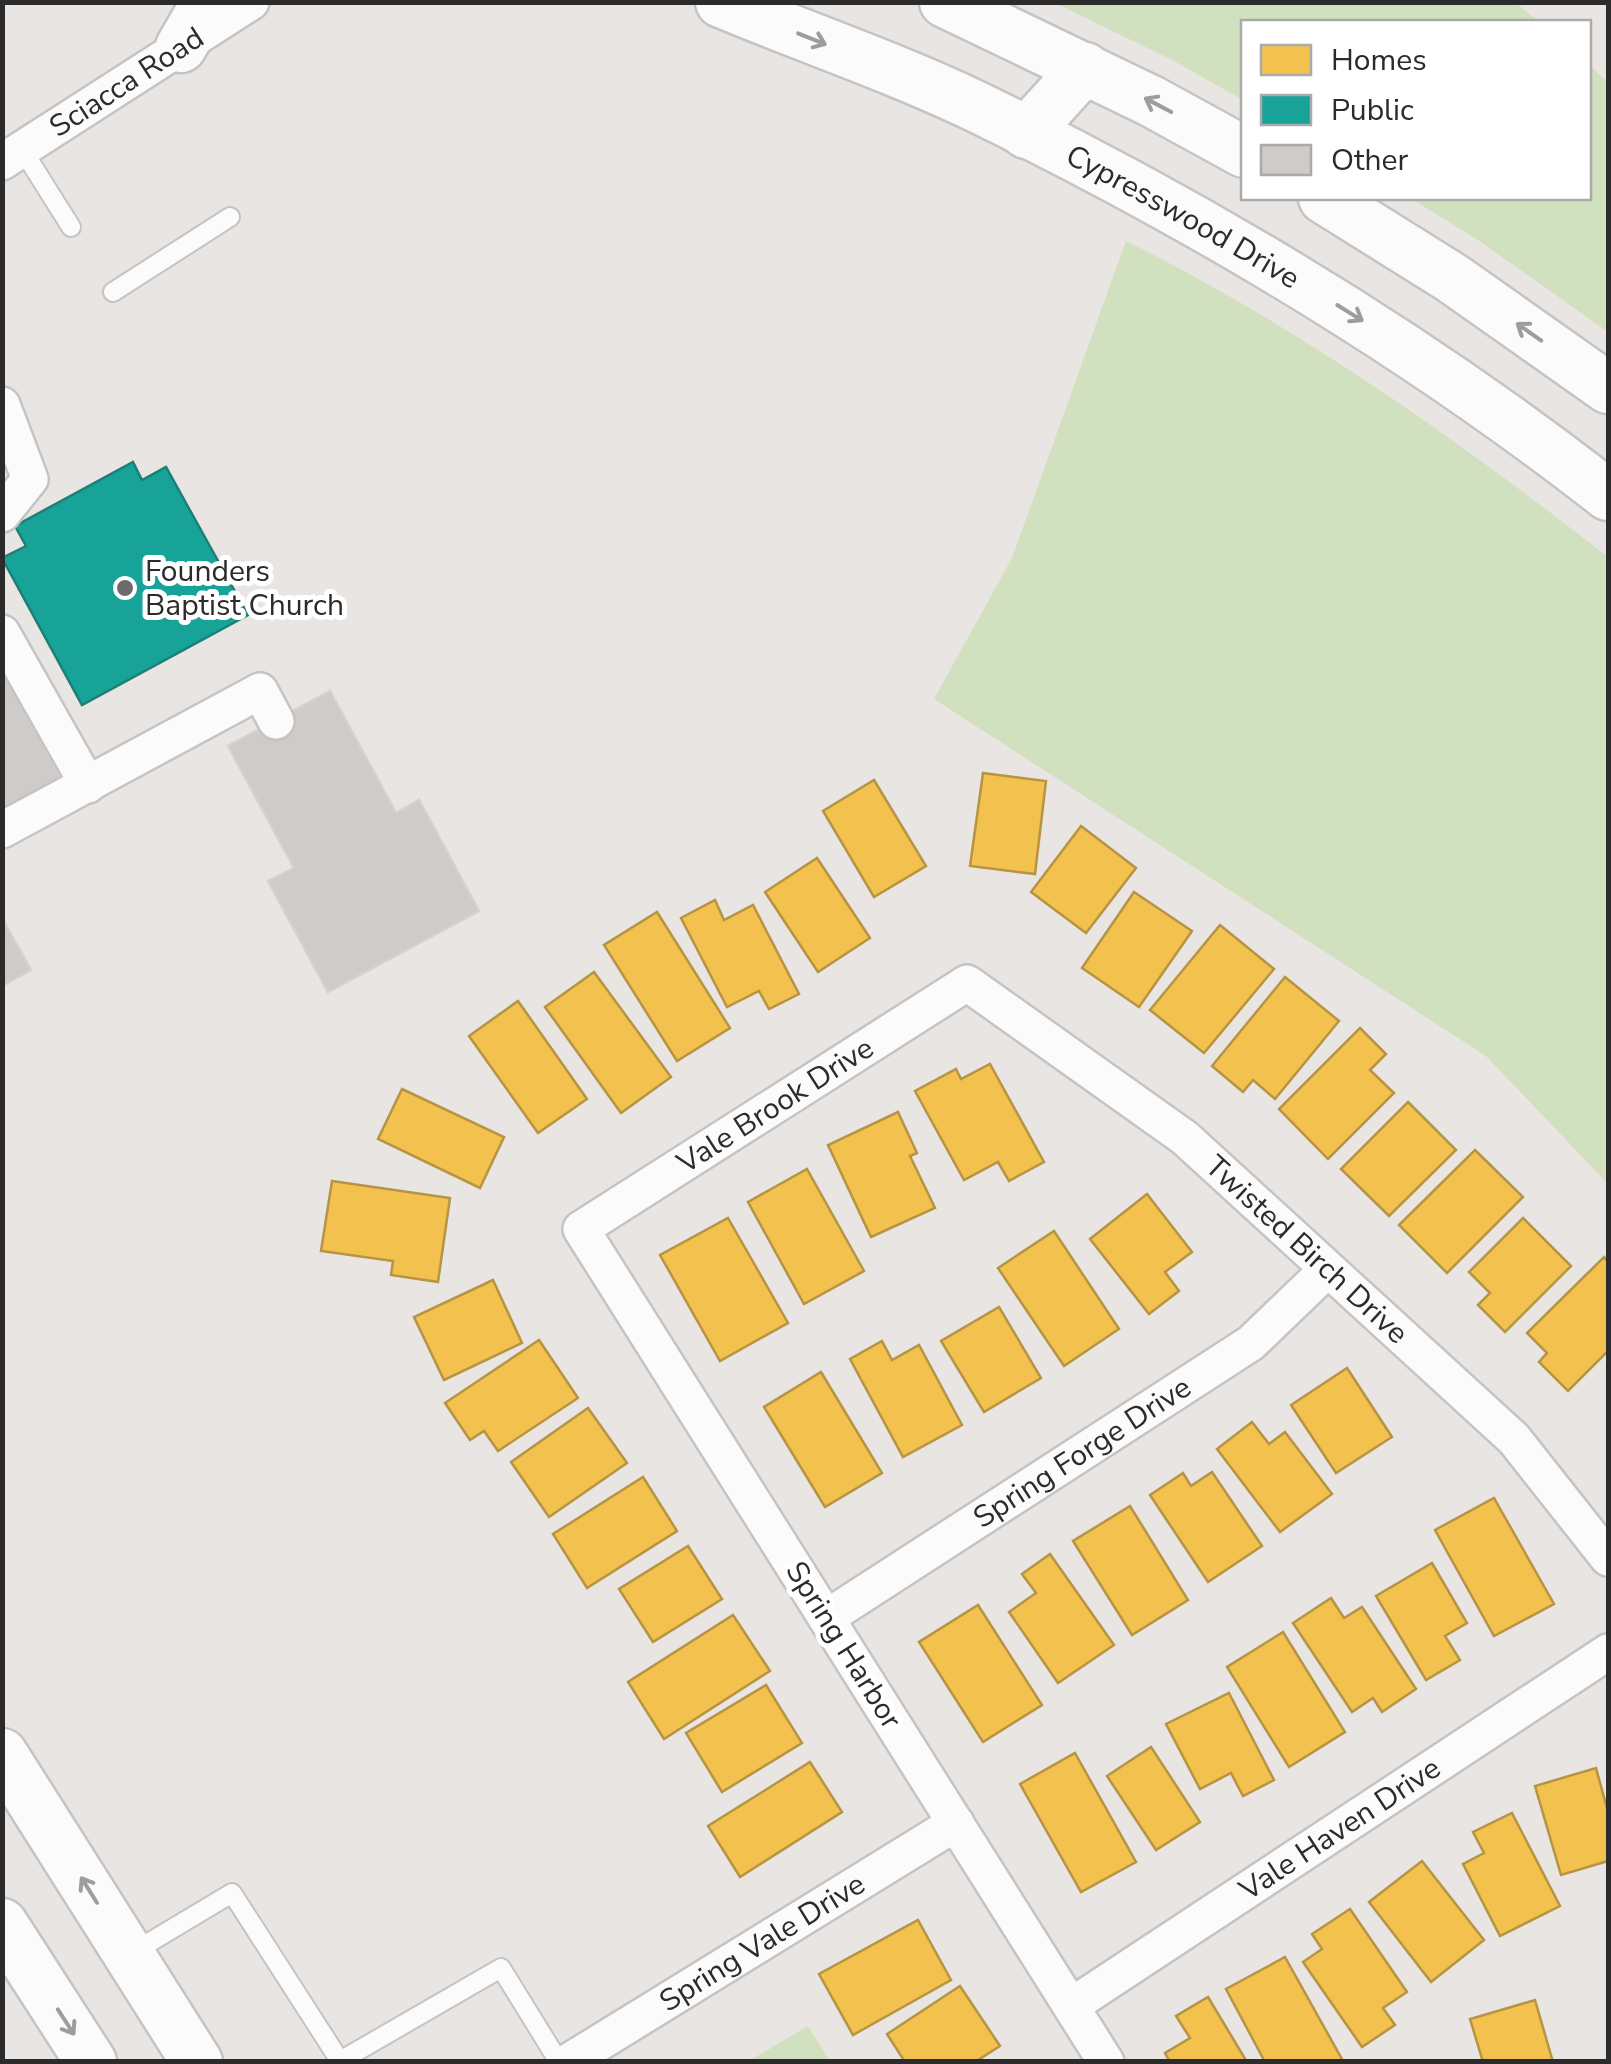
<svg xmlns="http://www.w3.org/2000/svg" width="1611" height="2064" viewBox="0 0 1611 2064" font-family="'Nunito Sans',sans-serif">
<style>
.green{fill:#d1e0be}
.homes{fill:#f2c14e;stroke:#b69444;stroke-width:2.5}
.public{fill:#17a398;stroke:#1d7f77;stroke-width:2.5}
.building{fill:#cecbc9;stroke:#d4d1ce;stroke-width:2.5}
.lines{fill:none;stroke-linecap:round;stroke-linejoin:round}
.lane-casing{stroke:#c5c4c4;stroke-width:22}
.street-casing{stroke:#c5c4c4;stroke-width:40}
.secondary-casing{stroke:#c5c4c4;stroke-width:55}
.lane{stroke:#fcfbfb;stroke-width:18}
.street{stroke:#fcfbfb;stroke-width:35}
.secondary{stroke:#fcfbfb;stroke-width:50}
.oneway{stroke:#9e9d9d}
.poi-dot{fill:#6e6c6b;stroke:#fff;stroke-width:4}
.labels{text-anchor:middle;stroke-width:10;stroke-linejoin:round;paint-order:stroke}
.street-label{font-size:30px;fill:#2b2b2b;stroke:#fff}
.poi-label{font-size:30px;fill:#2b2b2b;stroke:#fff;text-anchor:start}
</style>
<rect width="100%" height="100%" fill="#e9e5e2"/>
<g class="green">
<polygon points="1516,3 1539,22 1244,22 1243,100 1172,60 1055,3"/>
<polygon points="1589,65 1608,82 1608,332 1478,240 1410,198 1588,198"/>
<path d="M 1126,241 C 1299,327 1457,439 1608,557 L 1608,1184 L 1486,1056 L 934,699 L 1012,558 Z"/>
<polygon points="808,2026 830,2061 749,2061"/>
</g>
<g class="homes">
<polygon points="983,773 1046,781 1035,874 970,866"/>
<polygon points="874,780 926,866 874,897 823,811"/>
<polygon points="1081,826 1136,868 1086,933 1031,892"/>
<polygon points="817,858 870,938 818,972 765,892"/>
<polygon points="1134,892 1192,931 1139,1007 1082,968"/>
<polygon points="715,900 724,920 753,905 799,994 769,1009 759,991 727,1007 681,918"/>
<polygon points="657,912 730,1028 677,1061 604,945"/>
<polygon points="1220,925 1274,969 1204,1053 1150,1010"/>
<polygon points="594,972 671,1077 621,1113 545,1007"/>
<polygon points="1285,977 1339,1021 1275,1099 1253,1080 1243,1092 1212,1066"/>
<polygon points="518,1001 587,1099 538,1133 469,1036"/>
<polygon points="1360,1028 1386,1054 1370,1070 1394,1093 1328,1159 1279,1109"/>
<polygon points="990,1064 1044,1162 1009,1181 998,1162 964,1180 915,1091 956,1069 961,1079"/>
<polygon points="402,1089 504,1137 480,1188 378,1139"/>
<polygon points="1408,1102 1456,1150 1389,1216 1341,1169"/>
<polygon points="898,1112 917,1153 910,1156 935,1208 871,1237 828,1145"/>
<polygon points="1475,1150 1523,1197 1447,1273 1399,1225"/>
<polygon points="807,1169 864,1271 804,1304 748,1202"/>
<polygon points="332,1181 450,1198 438,1282 391,1275 393,1261 321,1251"/>
<polygon points="1147,1194 1192,1252 1165,1272 1179,1291 1149,1314 1090,1239"/>
<polygon points="728,1218 788,1323 720,1361 660,1255"/>
<polygon points="1523,1218 1571,1266 1505,1332 1478,1305 1490,1293 1469,1272"/>
<polygon points="1054,1231 1119,1329 1064,1366 998,1268"/>
<polygon points="1604,1257 1608,1262 1608,1351 1568,1391 1539,1362 1547,1353 1527,1333"/>
<polygon points="493,1280 522,1343 444,1380 414,1317"/>
<polygon points="999,1307 1041,1378 984,1412 941,1341"/>
<polygon points="539,1340 578,1398 498,1451 484,1431 470,1440 445,1403"/>
<polygon points="882,1341 892,1360 919,1345 962,1425 903,1457 850,1359"/>
<polygon points="1347,1368 1392,1437 1336,1473 1291,1405"/>
<polygon points="821,1372 882,1473 825,1507 764,1407"/>
<polygon points="588,1408 627,1463 549,1517 511,1462"/>
<polygon points="1252,1422 1269,1444 1285,1432 1332,1494 1280,1532 1217,1449"/>
<polygon points="1212,1472 1262,1546 1208,1582 1150,1495 1183,1473 1191,1486"/>
<polygon points="643,1477 677,1531 587,1588 553,1534"/>
<polygon points="1494,1498 1554,1604 1494,1636 1435,1530"/>
<polygon points="1130,1506 1188,1600 1132,1635 1073,1541"/>
<polygon points="688,1546 722,1599 653,1642 619,1589"/>
<polygon points="1050,1554 1114,1645 1058,1683 1009,1612 1036,1593 1022,1574"/>
<polygon points="1432,1563 1467,1623 1445,1636 1460,1660 1426,1680 1376,1596"/>
<polygon points="1331,1598 1344,1618 1362,1607 1416,1689 1382,1712 1373,1698 1352,1712 1293,1623"/>
<polygon points="978,1605 1042,1705 983,1742 919,1642"/>
<polygon points="733,1615 770,1671 664,1739 628,1682"/>
<polygon points="1283,1632 1345,1732 1289,1767 1227,1667"/>
<polygon points="766,1685 802,1743 722,1792 686,1733"/>
<polygon points="1229,1693 1274,1780 1243,1796 1231,1773 1200,1789 1166,1724"/>
<polygon points="1151,1747 1200,1822 1156,1850 1107,1776"/>
<polygon points="1075,1753 1136,1862 1081,1892 1020,1784"/>
<polygon points="810,1762 842,1812 740,1877 708,1826"/>
<polygon points="1596,1768 1608,1812 1608,1861 1561,1875 1535,1786"/>
<polygon points="1512,1813 1560,1906 1500,1936 1463,1864 1484,1853 1473,1832"/>
<polygon points="1422,1861 1484,1940 1431,1982 1369,1902"/>
<polygon points="1350,1909 1407,1992 1383,2008 1395,2025 1362,2047 1303,1962 1322,1949 1312,1934"/>
<polygon points="918,1920 951,1980 853,2035 819,1974"/>
<polygon points="1285,1957 1343,2061 1265,2062 1226,1989"/>
<polygon points="960,1986 1000,2046 975,2062 905,2062 887,2034"/>
<polygon points="1208,1997 1247,2062 1170,2062 1165,2053 1190,2038 1176,2016"/>
<polygon points="1535,2000 1553,2062 1483,2062 1470,2019"/>
</g>
<polygon class="public" points="133,462 142,480 166,467 248,615 82,705 2,558 26,546 15,526"/>
<g class="building">
<polygon points="2,671 64,783 2,815"/>
<polygon points="330,691 396,813 419,800 479,911 328,992 268,881 294,868 228,746"/>
<polygon points="2,918 31,970 2,986"/>
</g>
<g class="lines">
<defs>
<g id="lane">
<polyline points="22,149 71,227"/>
<polyline points="113,292 230,217"/>
<polyline points="130,1954 232,1893 340,2061 501,1968 559,2062"/>
</g>
<g id="street">
<path id="s1" d="M 2,162 L 251,2"/>
<polyline points="2,405 30,479 2,514"/>
<polyline points="2,633 88,785"/>
<polyline points="2,830 260,691 276,721"/>
<path id="s2" d="M 826,1618 L 1251,1343 L 1327,1270"/>
<path id="s3" d="M 1071,2006 L 1608,1652"/>
<path id="s4" d="M 568,2062 L 956,1823"/>
<path id="s5" d="M 1106,2062 L 581,1229 L 967,983 L 1185,1138 L 1514,1439 L 1608,1558"/>
</g>
<g id="secondary">
<path id="s6" d="M 721,2 C 805,37 893,67 975,106 C 1199,215 1412,342 1608,495"/>
<polyline points="945,2 1151,101 1244,152"/>
<polyline points="181,47 207,2"/>
<polyline points="1026,133 1085,68"/>
<polyline points="1324,198 1452,278 1608,388"/>
<polyline points="2,1754 197,2062"/>
<polyline points="2,1924 91,2062"/>
</g>
</defs>
<use href="#lane" class="lane-casing"/>
<use href="#street" class="street-casing"/>
<use href="#secondary" class="secondary-casing"/>
<use href="#lane" class="lane"/>
<use href="#street" class="street"/>
<use href="#secondary" class="secondary"/>
</g>
<defs><path id="oneway-shaft" d="M-6 0H5M1.5-3L5.5 0L1.5 3" fill="none" stroke-width="1.6" stroke-linecap="round" stroke-linejoin="round" transform="scale(2.5)"/></defs>
<g class="oneway">
<use href="#oneway-shaft" transform="translate(812 39) rotate(22)"/>
<use href="#oneway-shaft" transform="translate(1158 105) rotate(-152)"/>
<use href="#oneway-shaft" transform="translate(1350 313) rotate(32)"/>
<use href="#oneway-shaft" transform="translate(1529 332) rotate(-145)"/>
<use href="#oneway-shaft" transform="translate(89 1890) rotate(-122)"/>
<use href="#oneway-shaft" transform="translate(66 2022) rotate(57)"/>
</g>
<circle class="poi-dot" cx="125" cy="588" r="10"/>
<g class="labels">
<g class="street-label">
<text dy="10" stroke="none"><textPath href="#s1" startOffset="148">Sciacca Road</textPath></text>
<text dy="10" stroke="none"><textPath href="#s6" startOffset="510">Cypresswood Drive</textPath></text>
<text dy="10" stroke="none"><textPath href="#s5" startOffset="1215">Vale Brook Drive</textPath></text>
<text dy="10" stroke="none"><textPath href="#s5" startOffset="1875">Twisted Birch Drive</textPath></text>
<text dy="10" stroke="none"><textPath href="#s2" startOffset="305">Spring Forge Drive</textPath></text>
<text transform="translate(844 1645) rotate(58)" y="10">Spring Harbor</text>
<text dy="10" stroke="none"><textPath href="#s3" startOffset="322">Vale Haven Drive</textPath></text>
<text dy="10" stroke="none"><textPath href="#s4" startOffset="228">Spring Vale Drive</textPath></text>
</g>
<g class="poi-label">
<text x="145" y="581">Founders<tspan x="145" dy="34">Baptist Church</tspan></text>
</g>
</g>
<rect width="1611" height="2064" fill="none" stroke="#2b2b2b" stroke-width="10"/>
<rect x="1241" y="20" width="350" height="180" fill="#ffffff" stroke="#aaaaaa" stroke-width="2.5"/>
<rect x="1261" y="45" width="50" height="30" fill="#f2c14e" stroke="#aaaaaa" stroke-width="2.5"/>
<text x="1331" y="70" font-size="30" fill="#2b2b2b">Homes</text>
<rect x="1261" y="95" width="50" height="30" fill="#17a398" stroke="#aaaaaa" stroke-width="2.5"/>
<text x="1331" y="120" font-size="30" fill="#2b2b2b">Public</text>
<rect x="1261" y="145" width="50" height="30" fill="#cecbc9" stroke="#aaaaaa" stroke-width="2.5"/>
<text x="1331" y="170" font-size="30" fill="#2b2b2b">Other</text>
</svg>
